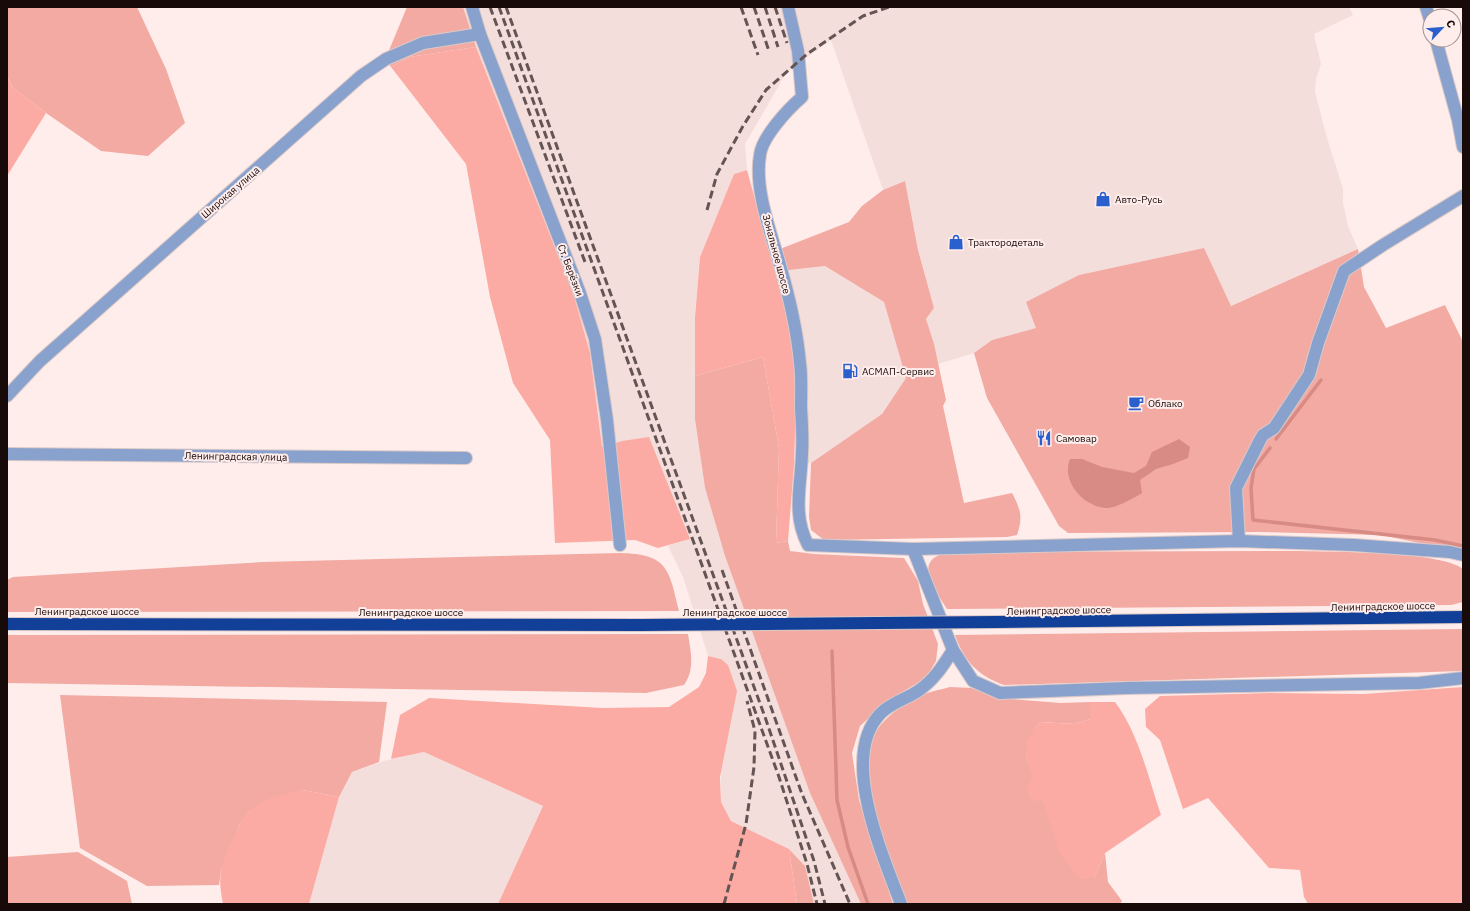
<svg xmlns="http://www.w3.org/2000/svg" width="1470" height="911" viewBox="0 0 1470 911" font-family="'IBM Plex Sans',sans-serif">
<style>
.built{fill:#f4dedc}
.green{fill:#f2aaa3}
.forest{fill:#fbaba4}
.water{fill:#d88b85}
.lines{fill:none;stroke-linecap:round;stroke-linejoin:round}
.stream{stroke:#d88b85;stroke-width:3.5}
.minor-casing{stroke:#dac9c7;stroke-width:14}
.highway-casing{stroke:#dac9c7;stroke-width:14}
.minor{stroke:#89a1cd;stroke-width:12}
.highway{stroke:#123f98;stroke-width:12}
.rail{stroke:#645453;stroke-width:3;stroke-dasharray:8 4;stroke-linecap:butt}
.highway-bridge-casing{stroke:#dac9c7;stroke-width:14;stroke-linecap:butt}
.highway-bridge{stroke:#123f98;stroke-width:12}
.labels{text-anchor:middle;stroke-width:4;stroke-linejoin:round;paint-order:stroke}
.street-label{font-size:10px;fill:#180a09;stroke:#ffedeb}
.poi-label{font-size:10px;fill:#180a09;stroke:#ffedeb;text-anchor:start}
</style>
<rect width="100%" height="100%" fill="#ffedeb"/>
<g class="built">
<polygon points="463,7 1349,7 1353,15 1314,34 1321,64 1316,79 1315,92 1327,138 1343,189 1343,203 1348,226 1358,249 1230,306 1204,248 1079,275 1036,328 992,340 974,353 938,364 926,319 934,308 918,250 905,181 883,190 831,40 796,65 785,75 745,144 747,170 734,174 700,257 695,314 695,419 705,488 725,556 810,793 861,904 814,904 805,866 789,849 731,821 721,802 721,659 708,656 683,577 668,546 689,539 622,441 602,447 590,353 574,296 476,47"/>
<polygon points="825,266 884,302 906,378 882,414 811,463 794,465 797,364 780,271"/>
<polygon points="424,752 543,806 498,904 309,904 339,797 352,772 384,761"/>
</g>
<g class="green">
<polygon points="7,7 137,7 166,69 185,123 148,156 101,151 46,113 13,88 7,76"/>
<polygon points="407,7 463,7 476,47 409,57 391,67 385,60"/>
<path d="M 905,181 L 918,250 L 934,308 L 926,319 L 934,344 L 946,400 L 943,406 L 964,503 L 1012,493 C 1021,510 1023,517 1017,535 L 1007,537 L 824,540 L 811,530 L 809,517 L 811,463 L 882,414 L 906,378 L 884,302 L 825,266 L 780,271 L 775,251 L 849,222 L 862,206 L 883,190 Z"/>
<polygon points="1204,248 1231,306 1358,249 1364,287 1386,328 1445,305 1463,342 1463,552 1381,535 1260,532 1068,533 1059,526 987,398 974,353 992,340 1036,328 1026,302 1079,275"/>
<polygon points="763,357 779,448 776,543 788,541 790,551 814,554 904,558 918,581 923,604 938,644 936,661 926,678 887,701 860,726 852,753 859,800 893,904 861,904 810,793 725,556 705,488 695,419 695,376"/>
<path d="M 1300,551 C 1333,552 1440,551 1463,569 L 1463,602 L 1451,605 L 947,609 C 933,587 910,556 954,552 Z"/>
<path d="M 620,553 C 667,554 669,568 679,611 L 7,612 L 7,580 L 13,577 L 263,562 Z"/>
<path d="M 1461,629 L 1463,630 L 1463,671 L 1004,685 C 978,676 964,661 955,635 Z"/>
<path d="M 688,634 C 691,653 695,669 684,685 L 646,693 L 7,683 L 7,635 Z"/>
<path d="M 950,687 L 972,688 L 998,698 L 1061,703 L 1090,702 L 1090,719 L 1075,724 L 1039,722 L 1034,730 L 1026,756 L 1034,778 L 1046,807 L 1094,878 L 1105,853 L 1108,882 L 1122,901 L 1120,904 L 905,904 C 890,860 856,786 872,740 C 880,719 902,705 921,696 C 929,691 941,690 950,687 Z"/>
<polygon points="60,695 387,702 379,762 352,772 339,797 303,790 249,811 239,826 221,870 219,885 147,886 80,848"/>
<polygon points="789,849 805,866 814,904 797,904"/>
<polygon points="78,852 127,881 132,904 7,904 7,857"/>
</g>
<g class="forest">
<polygon points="476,47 574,296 590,353 602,447 622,441 649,437 690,539 658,548 635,540 555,543 550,440 513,383 490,297 466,164 391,67 409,57"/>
<polygon points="7,76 13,88 46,113 7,176"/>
<polygon points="747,170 759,214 775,251 797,364 794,465 788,541 776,543 779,448 763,357 695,376 695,317 700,257 734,174"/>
<polygon points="708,656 721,659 728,665 737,691 720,777 721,802 731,821 789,849 797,904 498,904 543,806 424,752 391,759 400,715 429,698 603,708 669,707 699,687 706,673"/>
<polygon points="1463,687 1463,904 1308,904 1304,897 1300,870 1269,868 1208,798 1183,809 1160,740 1146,727 1145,709 1160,696 1270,693 1363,694"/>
<path d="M 1090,702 L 1115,702 C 1139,734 1148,777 1161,815 L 1105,853 L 1094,878 L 1079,879 L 1058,849 L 1043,800 L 1032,801 L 1026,789 L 1033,778 L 1026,756 L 1027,740 L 1039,722 L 1075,724 L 1090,719 Z"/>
<path d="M 303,790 L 339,797 L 309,904 L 223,904 C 221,893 219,882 221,871 C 223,859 241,818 250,810 C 265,797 284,794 303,790 Z"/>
</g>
<path class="water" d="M 1179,439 L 1190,447 L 1188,458 L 1173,464 L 1156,469 L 1140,480 L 1142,493 C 1134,498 1115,509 1105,508 C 1083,506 1061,481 1070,459 L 1082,459 L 1102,467 L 1134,473 L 1146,466 L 1152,452 Z"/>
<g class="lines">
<g class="stream">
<polyline points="1276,439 1321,380"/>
<polyline points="1270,448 1254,469 1251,488 1253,520 1435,540 1463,546"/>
<polyline points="832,651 837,800 848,847 868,904"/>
</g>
<defs>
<g id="minor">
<polyline points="472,7 480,34 580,293 595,339 607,420 620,545"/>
<path d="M 788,7 L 798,51 L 802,97 C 788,109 762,137 760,155 C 754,189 771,233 780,265 C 789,296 797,330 800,363 C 802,377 801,393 801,408 C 802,423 803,438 802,453 C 801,487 792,514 808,545 L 913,549 L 1239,541 L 1354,545 L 1450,552 L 1463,555"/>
<polyline points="1426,7 1430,20"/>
<polyline points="1436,40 1458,120 1463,147"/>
<polyline points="7,396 40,361 361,76 386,59 423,43 480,34"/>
<polyline points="7,454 466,458"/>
<polyline points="1239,541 1236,488 1260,440 1263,435 1274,428 1309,375 1318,343 1344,271 1383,245 1463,196"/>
<polyline points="913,549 953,650 973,681 1000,693 1127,688 1419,683 1463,678"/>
<path d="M 901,904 C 883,856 838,756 881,713 C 891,703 906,699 918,691 C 934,680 943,666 953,650"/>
</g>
<g id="highway">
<polyline points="996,622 1463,617"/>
<polyline points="7,624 642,625"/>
</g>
</defs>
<use href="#minor" class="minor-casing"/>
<use href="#highway" class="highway-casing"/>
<use href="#minor" class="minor"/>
<use href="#highway" class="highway"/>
<g class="rail">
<polyline points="490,7 585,262"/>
<polyline points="499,7 779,777 807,864 817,904"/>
<polyline points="506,7 765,717 814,861 825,904"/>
<polyline points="741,7 758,55"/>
<polyline points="754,7 769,51"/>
<polyline points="765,7 778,47"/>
<polyline points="775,7 787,43"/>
<polyline points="707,210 717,174 743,126 766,90 807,54 863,16 889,7"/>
<polyline points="722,570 802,794 850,904"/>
<polyline points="724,904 746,824 754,767 755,731 747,701"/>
</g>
<defs>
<polyline id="highway-bridge" points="642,625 996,622"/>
</defs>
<use href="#highway-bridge" class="highway-bridge-casing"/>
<use href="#highway-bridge" class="highway-bridge"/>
</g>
<defs>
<symbol id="shop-bare" viewBox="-9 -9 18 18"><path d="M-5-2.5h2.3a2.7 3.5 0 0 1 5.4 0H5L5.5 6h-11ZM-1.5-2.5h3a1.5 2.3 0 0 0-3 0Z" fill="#2960ce" stroke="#ffedeb" stroke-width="2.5" paint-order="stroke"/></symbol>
<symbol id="fuel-bare" viewBox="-9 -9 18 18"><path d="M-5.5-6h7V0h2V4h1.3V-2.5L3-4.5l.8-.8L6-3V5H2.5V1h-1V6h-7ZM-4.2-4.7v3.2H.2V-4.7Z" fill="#2960ce" stroke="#ffedeb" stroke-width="2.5" paint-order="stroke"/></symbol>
<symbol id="cafe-bare" viewBox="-9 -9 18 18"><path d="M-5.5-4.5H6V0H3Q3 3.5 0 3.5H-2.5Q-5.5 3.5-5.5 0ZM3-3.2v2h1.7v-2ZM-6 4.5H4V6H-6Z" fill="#2960ce" stroke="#ffedeb" stroke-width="2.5" paint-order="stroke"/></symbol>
<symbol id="restaurant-bare" viewBox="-9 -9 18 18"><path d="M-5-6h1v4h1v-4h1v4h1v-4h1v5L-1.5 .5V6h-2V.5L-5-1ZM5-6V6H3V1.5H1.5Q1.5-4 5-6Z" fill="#2960ce" stroke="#ffedeb" stroke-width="2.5" paint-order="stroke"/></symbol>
</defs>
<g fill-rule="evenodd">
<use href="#shop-bare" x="1092" y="188" width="22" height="22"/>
<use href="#shop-bare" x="945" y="231" width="22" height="22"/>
<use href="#fuel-bare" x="839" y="360" width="22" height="22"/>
<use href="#cafe-bare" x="1125" y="392" width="22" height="22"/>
<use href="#restaurant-bare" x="1033" y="427" width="22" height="22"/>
</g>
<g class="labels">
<g class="street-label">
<text transform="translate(230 192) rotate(-41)" y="4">Широкая улица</text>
<text transform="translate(777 254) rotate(75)" y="4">Зональное шоссе</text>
<text transform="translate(571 270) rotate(69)" y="4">Ст. Берёзки</text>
<text transform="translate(236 456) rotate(1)" y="4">Ленинградская улица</text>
<text transform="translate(1383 606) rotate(-1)" y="4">Ленинградское шоссе</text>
<text transform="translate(1059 610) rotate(-1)" y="4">Ленинградское шоссе</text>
<text x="87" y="615">Ленинградское шоссе</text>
<text x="411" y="616">Ленинградское шоссе</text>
<text x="735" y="616">Ленинградское шоссе</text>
</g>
<g class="poi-label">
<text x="1115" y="203">Авто-Русь</text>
<text x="968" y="246">Трактородеталь</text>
<text x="862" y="375">АСМАП-Сервис</text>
<text x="1148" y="407">Облако</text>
<text x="1056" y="442">Самовар</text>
</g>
</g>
<rect width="1470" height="911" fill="none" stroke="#180a09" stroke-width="16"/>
<g transform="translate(1442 28) rotate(64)"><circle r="19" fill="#ffedeb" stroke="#a39291"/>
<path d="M0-3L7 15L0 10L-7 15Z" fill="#2960ce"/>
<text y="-6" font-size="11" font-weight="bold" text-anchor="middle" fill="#180a09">С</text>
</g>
</svg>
